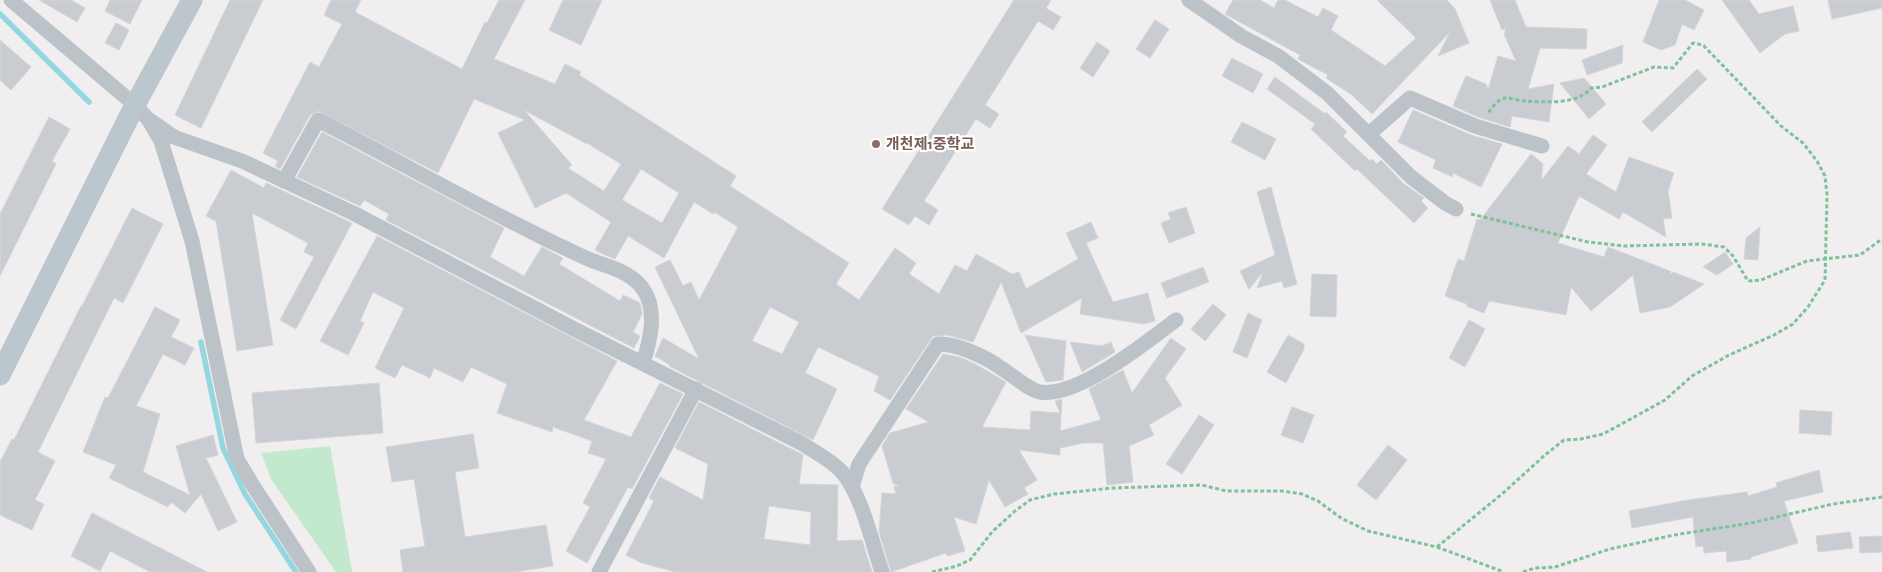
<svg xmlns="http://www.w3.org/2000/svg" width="1882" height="572" viewBox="0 0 1882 572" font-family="'Alegreya Sans','Noto Sans KR',sans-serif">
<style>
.green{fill:#c2e9cd}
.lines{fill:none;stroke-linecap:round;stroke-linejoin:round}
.stream{stroke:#94d7e0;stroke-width:5.5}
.building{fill:#c9ccd0;stroke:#d3d5d9;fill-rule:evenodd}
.path{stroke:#7ec29a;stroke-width:3;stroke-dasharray:4 2.5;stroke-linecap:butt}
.street{stroke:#bbc3c9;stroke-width:15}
.secondary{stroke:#bcc6cd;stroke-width:21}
.education-dot{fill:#8d6e63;stroke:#fff;stroke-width:2}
.labels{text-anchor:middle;stroke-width:4.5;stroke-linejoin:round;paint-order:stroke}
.education-label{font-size:15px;font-weight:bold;fill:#785e54;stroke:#fff;text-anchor:start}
</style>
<rect width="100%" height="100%" fill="#f0eeee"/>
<polygon class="green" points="330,446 352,572 336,572 271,479 261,453"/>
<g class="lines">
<g class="stream">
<polyline points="0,14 89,102"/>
<polyline points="201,342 223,448 245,494 296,572"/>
</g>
</g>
<g class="building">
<polygon points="39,0 71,0 85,8 77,22"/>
<polygon points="110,0 142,0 130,24 105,11"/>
<polygon points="230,0 263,0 201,128 175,115"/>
<path d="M 331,0 L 361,0 L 355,12 L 462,69 L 485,22 L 487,23 L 499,0 L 525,0 L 494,59 L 555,84 L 565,64 L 581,72 L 579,75 L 736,176 L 730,186 L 849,263 L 836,284 L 859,300 L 895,248 L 916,263 L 909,274 L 939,294 L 955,265 L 967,271 L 976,254 L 1012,274 L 1019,272 L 1026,289 L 1078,259 L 1066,233 L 1091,222 L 1098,238 L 1086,243 L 1113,302 L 1148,293 L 1155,321 L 1144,324 L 1080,314 L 1082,298 L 1021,333 L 1001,282 L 973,342 L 947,335 L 933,336 L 890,400 L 874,391 L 879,376 L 818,347 L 805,373 L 837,389 L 813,440 L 669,366 L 670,365 L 655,356 L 663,338 L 699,359 L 655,267 L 670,260 L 683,286 L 691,282 L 699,300 L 738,227 L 714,212 L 713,214 L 694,202 L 664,258 L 628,236 L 615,259 L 603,254 L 595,250 L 611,222 L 566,193 L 535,208 L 498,133 L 525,120 L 474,99 L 438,173 L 318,111 L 310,115 L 280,169 L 275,166 L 278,161 L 263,153 L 310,62 L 319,67 L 342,24 L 324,15 ZM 524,110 L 587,144 L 587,143 L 621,164 L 604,191 L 568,168 L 572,165 ZM 641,169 L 679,193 L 662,223 L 622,200 ZM 770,307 L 799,322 L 782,354 L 752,341 Z"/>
<polygon points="563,0 602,0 581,45 549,30"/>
<polygon points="1014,0 1051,0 1046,8 1061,17 1053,30 1038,21 985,105 999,114 990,128 976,119 924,201 938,210 929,225 915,216 909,225 882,209"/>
<polygon points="1233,0 1260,0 1274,8 1278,0 1285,0 1318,17 1323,8 1338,16 1331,30 1385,66 1416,38 1377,0 1447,0 1455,9 1469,43 1438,56 1450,32 1372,114 1352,95 1326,78 1328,75 1298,59 1300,55 1225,14"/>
<polygon points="1490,0 1515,0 1526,27 1587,29 1586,49 1540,48 1528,89 1554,84 1549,122 1512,116 1510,127 1478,117 1453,106 1466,76 1486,84 1488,90 1498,56 1516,61 1504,34 1506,28 1502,30"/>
<polygon points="1659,0 1685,0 1704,10 1694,30 1682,24 1675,45 1661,50 1643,42"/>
<polygon points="1722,0 1749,0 1759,14 1793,6 1799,31 1785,34 1760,53"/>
<polygon points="1828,0 1882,0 1882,8 1832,19"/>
<polygon points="1155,20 1169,29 1150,58 1136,49"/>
<polygon points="116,23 129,30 119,50 105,43"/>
<polygon points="0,40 31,67 11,90 0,80"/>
<polygon points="1097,42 1110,51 1093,77 1080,68"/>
<polygon points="1623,45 1622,63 1587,75 1582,60"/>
<polygon points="1232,58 1263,74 1253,93 1222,76"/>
<polygon points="1697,69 1707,79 1652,132 1642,122"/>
<polygon points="1275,77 1325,114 1326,112 1347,132 1343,136 1370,161 1372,159 1377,164 1381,160 1404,184 1424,198 1421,201 1428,208 1414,223 1357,169 1355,171 1311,129 1315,124 1267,89"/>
<polygon points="1584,78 1606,104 1589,119 1560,83"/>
<polygon points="1413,110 1471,135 1502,144 1481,187 1453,173 1452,177 1433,168 1436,160 1398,142"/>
<polygon points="49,117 70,129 52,161 56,164 0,276 0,214"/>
<polygon points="1242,122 1276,139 1265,160 1231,142"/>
<polygon points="322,132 504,228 490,257 524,276 542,247 563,258 559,264 620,301 623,295 640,303 642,314 633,332 640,336 634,348 386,220 389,214 364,200 360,206 297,177"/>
<polygon points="1593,135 1607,145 1586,174 1616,192 1629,157 1674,173 1668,191 1672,218 1663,219 1666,237 1623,212 1619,219 1579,196 1558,243 1604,257 1608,247 1670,271 1671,274 1673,272 1704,284 1670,307 1640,313 1633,275 1591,311 1571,287 1566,315 1489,301 1484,313 1466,306 1467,304 1445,296 1458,259 1464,261 1477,219 1480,220 1531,154 1543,164 1541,181 1568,146 1579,154"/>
<polygon points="231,170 264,188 266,183 352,223 296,329 280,320 314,257 304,252 308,243 252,213 273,345 237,351 216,221 206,216"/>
<polygon points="1271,187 1297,284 1284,288 1282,281 1257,288 1263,272 1249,289 1240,271 1275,255 1257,192"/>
<polygon points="1186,207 1195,233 1169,243 1161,223 1171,219 1168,213"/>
<polygon points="132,208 163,224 123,303 114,298 38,452 55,461 35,500 44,504 32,530 0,515 0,462 12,439 14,440 81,306 82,306"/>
<polygon points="1760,227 1758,260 1744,259 1746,238"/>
<polygon points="377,236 617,361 584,420 631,437 660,383 683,394 632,489 628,487 587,563 566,551 590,507 583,503 606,459 588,453 592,441 553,427 552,432 497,413 507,384 471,367 463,382 434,368 430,378 402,365 395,378 375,368 404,308 373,292 360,321 364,323 348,355 320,341"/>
<polygon points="1725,252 1733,264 1717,275 1703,267"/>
<polygon points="1203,267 1209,282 1167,298 1161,283"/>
<polygon points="1312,274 1337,275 1336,317 1310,316"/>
<polygon points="1213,304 1226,315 1205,341 1191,329"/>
<polygon points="155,307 180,320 171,337 194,348 185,365 163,354 136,406 160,414 143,472 190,495 176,446 213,435 218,455 206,458 237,522 218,531 201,494 185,513 171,502 168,507 109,478 116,465 83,452 105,397 108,398"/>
<polygon points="1248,313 1262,320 1247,358 1233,352"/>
<polygon points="1469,320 1485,329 1465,367 1449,358"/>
<polygon points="1025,335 1066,341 1063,380 1046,382"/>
<polygon points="1288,335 1304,344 1304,349 1286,383 1267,372"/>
<polygon points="1171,338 1186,349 1165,378 1182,405 1149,425 1154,435 1129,446 1133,482 1107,485 1103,443 1083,443 1060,448 1060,455 1019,450 1037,480 1024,488 1028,494 1005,507 989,480 976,524 954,517 965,551 947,556 946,553 891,572 879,532 882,493 896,494 894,486 899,486 893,483 882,446 890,433 929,422 906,409 943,354 959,357 975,364 1006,382 982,427 1030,430 1031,411 1060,413 1055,401 1062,399 1060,431 1101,420 1089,389 1123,370 1132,393"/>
<polygon points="1070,342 1102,346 1111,342 1115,352 1082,372"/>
<polygon points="379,383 383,433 256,443 252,393"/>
<path d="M 699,402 L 803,455 L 799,484 L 838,485 L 837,541 L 862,540 L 872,572 L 676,572 L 642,563 L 626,555 L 654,501 L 649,498 L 660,477 L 703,500 L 708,464 L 675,448 ZM 769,506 L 811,512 L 810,545 L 764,539 Z"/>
<polygon points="1292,407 1314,415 1303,443 1281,435"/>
<polygon points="1800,410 1832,412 1831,435 1799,433"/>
<polygon points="1199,415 1214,425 1182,474 1166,464"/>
<polygon points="473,434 479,468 455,472 465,537 546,525 553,566 515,572 403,572 400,550 425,546 414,479 392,482 386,447"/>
<polygon points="1388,445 1407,460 1376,500 1357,485"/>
<polygon points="1819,470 1823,492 1784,501 1798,543 1751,557 1751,559 1727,562 1726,551 1704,553 1703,546 1696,547 1693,517 1632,528 1629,511 1688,500 1747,492 1748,496 1777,487 1776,483"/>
<polygon points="92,513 207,572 150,572 110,551 100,571 71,556"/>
<polygon points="1850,532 1853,548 1818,552 1816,536"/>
<polygon points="1882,536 1882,552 1860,553 1859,537"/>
</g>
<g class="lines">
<g class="path">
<polyline points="1471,214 1588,242 1624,246 1702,244 1724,247 1733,256 1748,281 1761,280 1807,261 1860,255 1882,239"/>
<path d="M 1437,547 L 1502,494 L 1545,455 L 1564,440 L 1581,439 L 1603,434 L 1627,421 L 1665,400 L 1692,376 L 1729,355 L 1774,335 L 1793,324 L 1808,307 L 1825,280 L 1827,195 L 1825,176 L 1817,161 L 1803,143 L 1781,126 L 1703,45 L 1693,43 L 1673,68 L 1654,67 L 1602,87 L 1591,88 C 1578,105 1545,102 1525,101 C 1519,101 1511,98 1505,98 C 1498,99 1492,108 1488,113"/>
<polyline points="932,572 957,566 970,560 992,532 1015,511 1030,500 1054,494 1112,488 1202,485 1226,491 1282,491 1302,494 1318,501 1341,518 1368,531 1437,547 1504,572"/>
<polyline points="1523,572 1535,568 1555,567 1610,549 1674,535 1751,523 1833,504 1882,497"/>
</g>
<g class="street">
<polyline points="11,0 135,105 148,119 161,141 192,241 237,459 252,484 309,572"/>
<polyline points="1189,0 1241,36 1278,56 1327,93 1411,177 1445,203 1456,209"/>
<path d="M 148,119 L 174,137 L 242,161 L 355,214 L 574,329 L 801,443 C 815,452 831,460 842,472 C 862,495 872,543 882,572"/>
<polyline points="1369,134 1410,98 1475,126 1542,146"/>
<path d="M 284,181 L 318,120 C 389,156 459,196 530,231 C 549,241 569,250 588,259 C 608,267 631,271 643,289 C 658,310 650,341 643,363"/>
<path d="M 852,487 L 859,464 L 938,344 C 956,343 986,357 1001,368 C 1011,374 1029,390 1040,392 C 1078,398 1146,342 1176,320"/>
<polyline points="599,572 696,389"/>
</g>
<polyline class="secondary" points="0,375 135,105 192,0"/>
</g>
<circle class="education-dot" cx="876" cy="144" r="5"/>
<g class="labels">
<g class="education-label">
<text x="886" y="149">개천제1중학교</text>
</g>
</g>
</svg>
